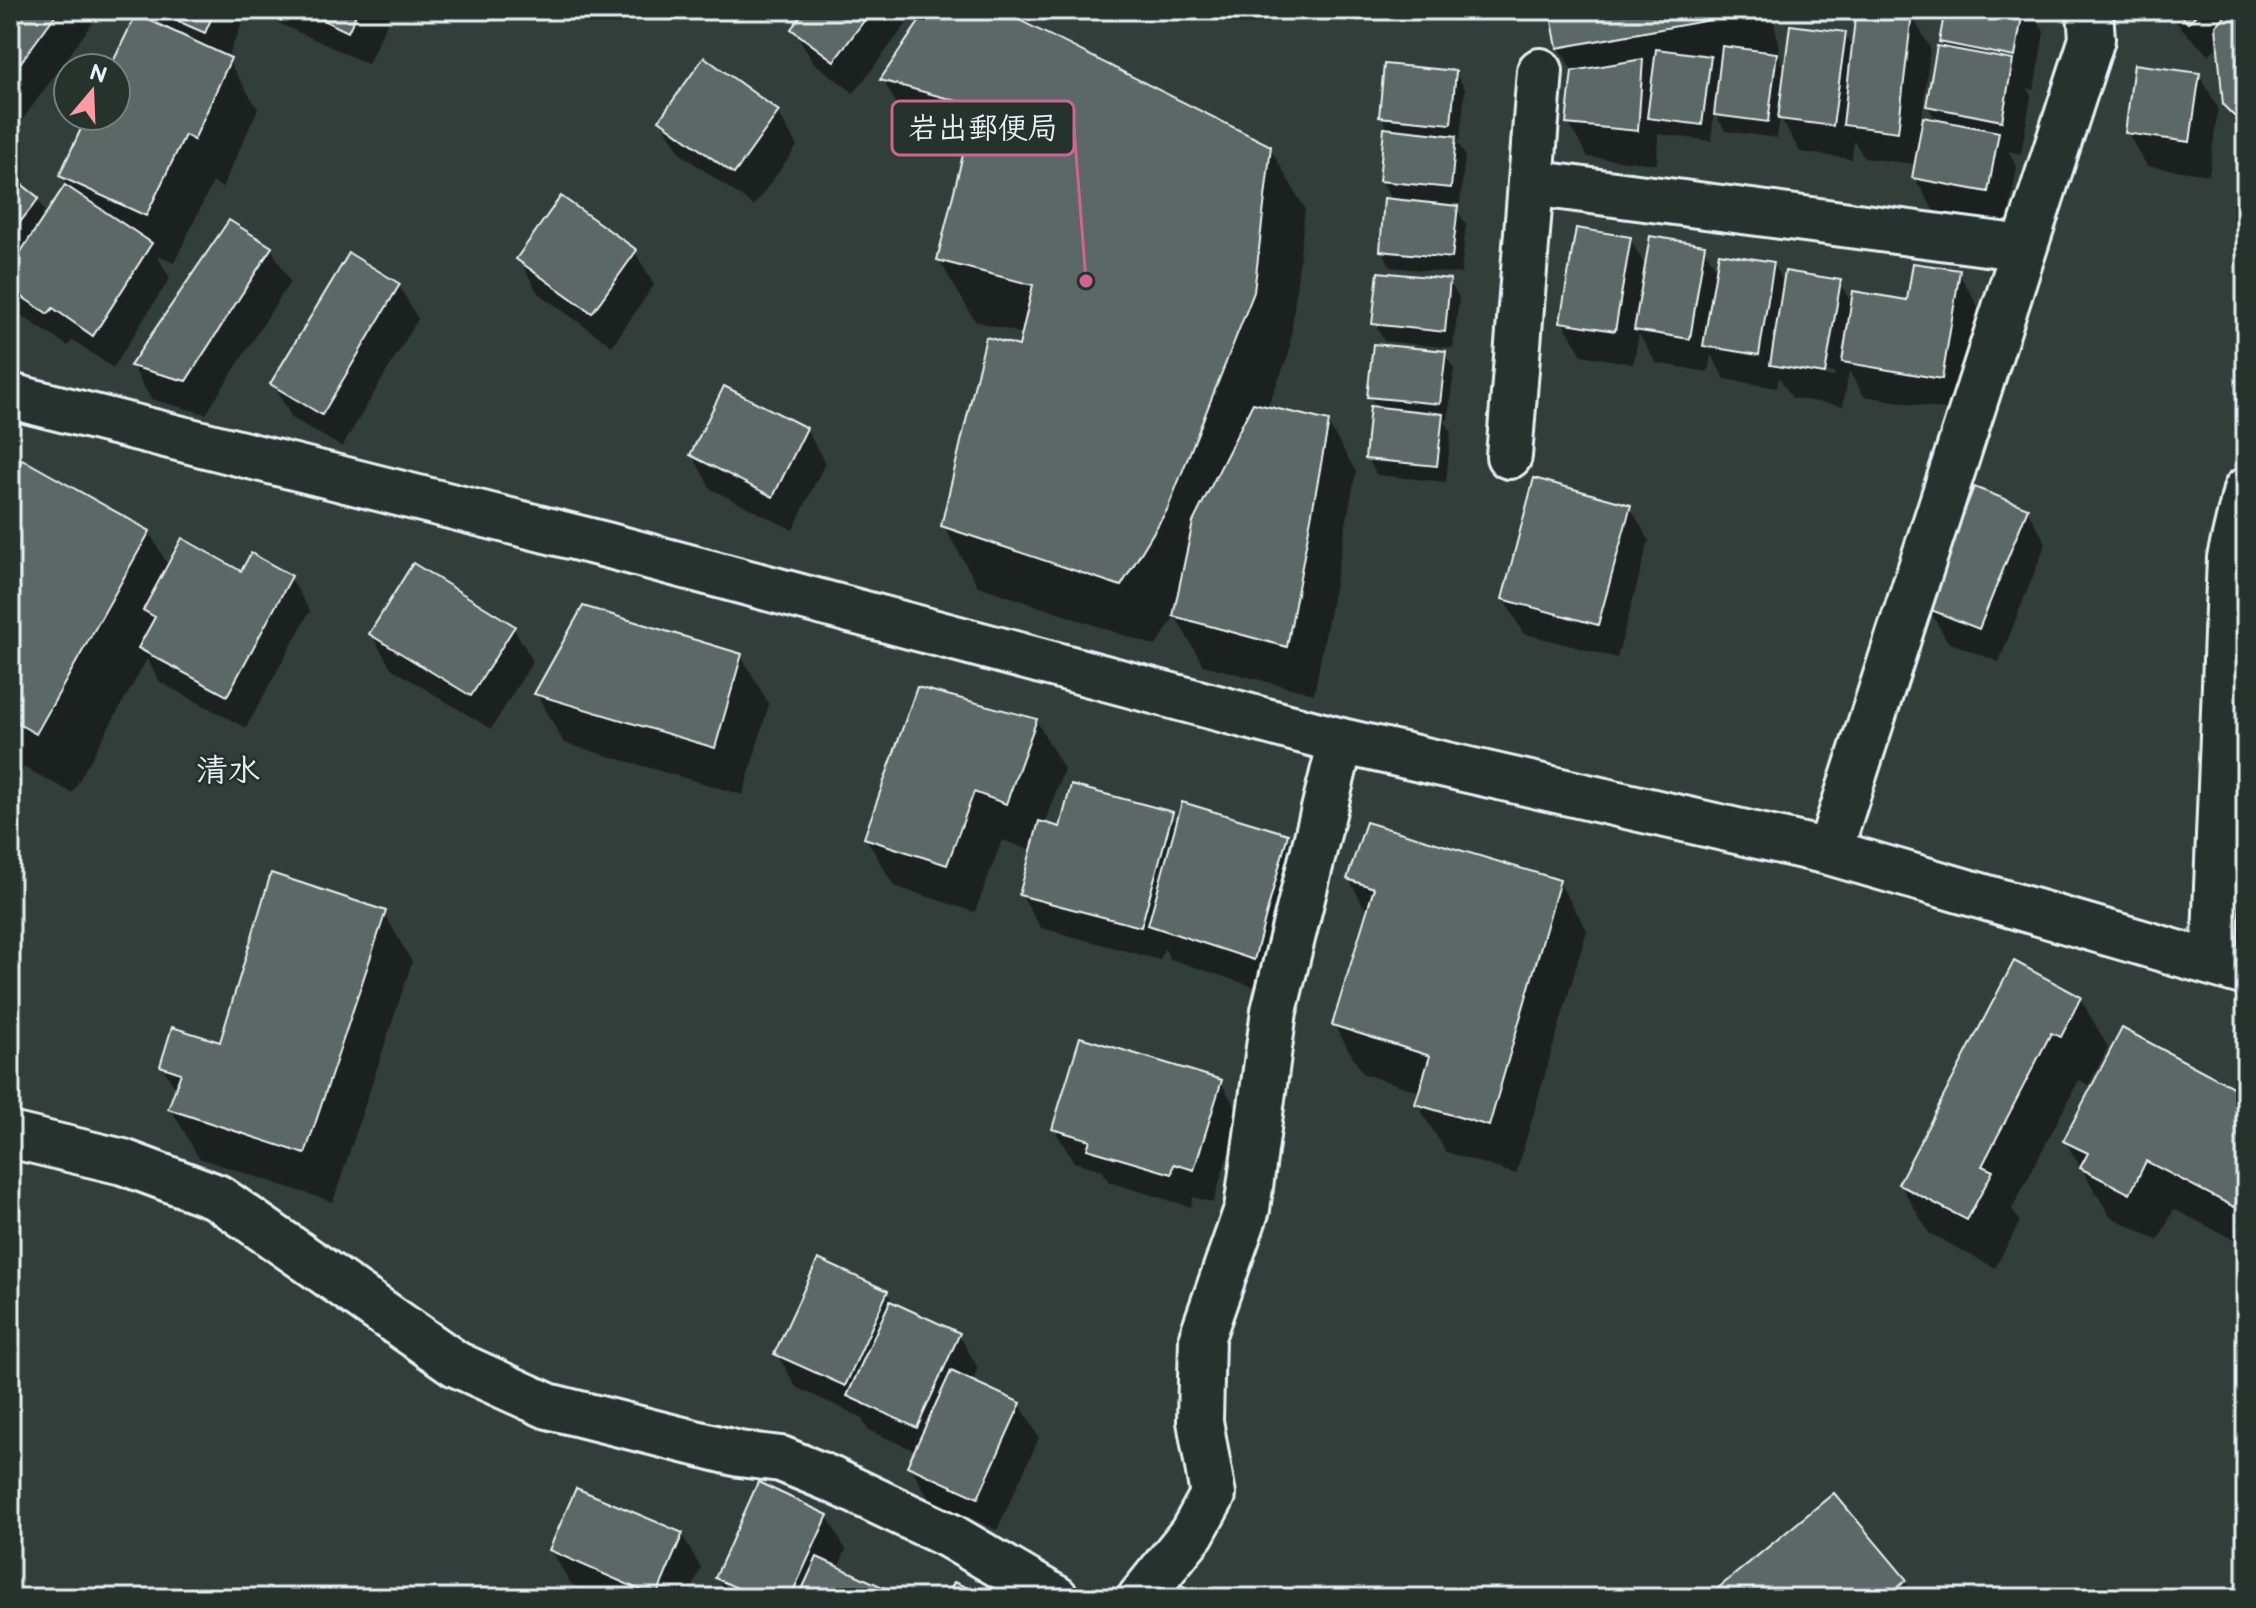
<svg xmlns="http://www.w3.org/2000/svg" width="2256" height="1608" viewBox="0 0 2256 1608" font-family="'Balsamiq Sans','Klee One',sans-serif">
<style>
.shadow{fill:#0007;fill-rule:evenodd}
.building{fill:#5c6865;stroke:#e8f1f8;stroke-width:2}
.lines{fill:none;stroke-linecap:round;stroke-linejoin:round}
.street-casing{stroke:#e8f1f8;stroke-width:50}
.secondary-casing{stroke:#e8f1f8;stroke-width:50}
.street{stroke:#26332d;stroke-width:44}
.secondary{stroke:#26332d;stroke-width:44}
.labels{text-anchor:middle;stroke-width:6;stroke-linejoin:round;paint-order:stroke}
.quarter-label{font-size:32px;font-weight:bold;fill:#e8f1f8;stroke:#26332d}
.leader{fill:none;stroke:#cf6492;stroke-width:3}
.callout-dot{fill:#cf6492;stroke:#26332d;stroke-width:3}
.callout{fill:#26332d;stroke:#cf6492;stroke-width:3}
.callout-label{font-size:30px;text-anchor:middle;font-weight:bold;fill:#e8f1f8}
</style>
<rect width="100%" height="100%" fill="#323e39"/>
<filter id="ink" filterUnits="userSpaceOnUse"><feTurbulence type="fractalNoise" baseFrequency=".0125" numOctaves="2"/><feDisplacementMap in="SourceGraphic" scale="16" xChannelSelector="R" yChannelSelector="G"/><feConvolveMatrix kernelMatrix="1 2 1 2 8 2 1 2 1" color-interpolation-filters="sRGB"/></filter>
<g filter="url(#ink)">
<g class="shadow">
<polygon points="10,10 102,10 10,137"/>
<polygon points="140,10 248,10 227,59 258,109 222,188 213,182 174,263 157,256 170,278 113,368 73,340 68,346 22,316 10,295 10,178 38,199 47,216 67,187 61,176 90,116 116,116 116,68 112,68 146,21"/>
<polygon points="258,10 393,10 368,64 261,15"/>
<polygon points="759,10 784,10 777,21"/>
<polygon points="808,10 910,10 913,15 854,93 813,62 794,29"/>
<polygon points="929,10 995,10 1270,148 1305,209 1289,354 1267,408 1328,423 1356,472 1314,694 1203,665 1175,616 1156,646 978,586 943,525 1021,349 1024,334 975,321 939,260 965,154 918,141 883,80"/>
<polygon points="1552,10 1772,10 1781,60 1779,60 1786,73 1844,34 1854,50 1858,10 1911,14 1930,48 1922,119 1937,122 1928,106 1945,50 1941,42 1947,10 2031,10 2044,32 2034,90 2027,88 2031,96 2021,154 2008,151 2017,167 2007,225 1934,211 1914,177 1916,164 1864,158 1854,141 1852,159 1800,152 1780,117 1777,138 1725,131 1714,112 1711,141 1658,134 1657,164 1588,157 1568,123 1573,72 1559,47"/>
<polygon points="2164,10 2246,10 2246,141 2225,105 2220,44 2208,55"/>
<polygon points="1455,73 1465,89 1460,140 1456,140 1465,155 1460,204 1454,204 1466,225 1461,274 1391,267 1382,250 1393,201 1381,180 1389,131 1381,116"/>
<polygon points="2199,74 2218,108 2209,175 2147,166 2127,132"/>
<polygon points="778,113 797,146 754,206 681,154 661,120"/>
<path d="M 1630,239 L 1647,269 L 1703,247 L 1718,272 L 1773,263 L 1785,285 L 1839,282 L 1853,306 L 1909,302 L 1958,272 L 1978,306 L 1960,412 L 1864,396 L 1849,371 L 1843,406 L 1792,398 L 1779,377 L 1777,388 L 1725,379 L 1711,355 L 1708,372 L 1656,363 L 1639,334 L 1633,364 L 1582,355 L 1562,321 ZM 1793,366 L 1835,373 L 1834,377 L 1793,370 Z"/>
<polygon points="271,248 290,282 206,414 151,399 132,366"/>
<polygon points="635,252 654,285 612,346 538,293 519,259"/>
<polygon points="1449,281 1459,298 1453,348 1384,341 1375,324"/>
<polygon points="399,286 418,319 342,447 292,418 273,384"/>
<polygon points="1444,353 1454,369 1448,420 1444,420 1451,432 1446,482 1377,475 1367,458 1377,409 1370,396"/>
<polygon points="806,429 825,463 793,530 711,489 692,455"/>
<polygon points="10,485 149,532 169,567 290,577 310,611 246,728 160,682 147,659 72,793 24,767 10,791"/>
<polygon points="1629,506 1649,540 1617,658 1523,633 1504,599"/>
<polygon points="2027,510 2046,543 1999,662 1948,642 1928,608"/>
<polygon points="513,627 533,661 491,729 391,668 371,634"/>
<polygon points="741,656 769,704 743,795 564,743 537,694"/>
<polygon points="1036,720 1064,769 1044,825 1061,830 1172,814 1178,824 1287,836 1306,870 1273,993 1170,959 1164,948 1160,960 1041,928 1021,895 1033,851 1002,840 975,912 894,886 866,838"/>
<polygon points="1349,879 1559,882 1587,930 1516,1174 1446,1152 1417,1104 1421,1092 1363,1074 1334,1025 1368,914"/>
<polygon points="384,913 412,962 333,1202 199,1158 171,1109 177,1091 162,1066 221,1045"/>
<polygon points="2080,998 2108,1047 2089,1085 2079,1080 2012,1209 2020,1222 1995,1268 1929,1233 1900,1184"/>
<polygon points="1220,1081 1240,1115 1213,1203 1193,1197 1191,1207 1109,1182 1102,1170 1074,1162 1054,1129"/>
<polygon points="2246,1096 2246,1246 2174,1209 2158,1241 2110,1216 2065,1141"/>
<polygon points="887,1292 894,1305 959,1335 978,1368 972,1383 1020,1404 1039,1438 997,1530 929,1499 910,1466 916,1451 868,1430 861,1417 796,1387 777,1354"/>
<polygon points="827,1516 846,1550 838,1568 886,1591 890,1598 729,1598 717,1578"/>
<polygon points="682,1535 701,1568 688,1598 604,1598 571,1584 551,1550"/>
<polygon points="1905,1581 1915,1598 1709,1598"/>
</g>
<g class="building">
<polygon points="10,10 59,10 10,77"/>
<polygon points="152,10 215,10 205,33"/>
<polygon points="302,10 358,10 348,32"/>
<polygon points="805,10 872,10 834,61 791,29"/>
<polygon points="927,10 999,10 1271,146 1254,292 1167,510 1121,586 941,526 986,337 1019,346 1033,285 937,260 975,106 880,80"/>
<polygon points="1550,10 1754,10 1754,12 1557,48"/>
<polygon points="1856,10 1892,10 1912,13 1898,132 1843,125"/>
<polygon points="1945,10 2023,10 2015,57 1939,42"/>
<polygon points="2175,10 2201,10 2188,23"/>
<polygon points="2230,10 2246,10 2246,128 2223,105 2216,26"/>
<polygon points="136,14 231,58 194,140 185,135 146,216 59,176 87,116 116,116 116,68 110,68"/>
<polygon points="1790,25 1846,32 1833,126 1778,119"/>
<polygon points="1722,46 1777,53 1768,122 1714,115"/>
<polygon points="1937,46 2013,60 2002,121 1926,106"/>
<polygon points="1656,49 1711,56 1702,125 1647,118"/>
<polygon points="704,57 779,111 734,174 659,120"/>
<polygon points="1643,59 1638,131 1566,124 1572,71"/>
<polygon points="1384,64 1456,71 1451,124 1379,117"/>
<polygon points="2134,64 2200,73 2190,142 2125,133"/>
<polygon points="1923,117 1999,132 1988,192 1912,178"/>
<polygon points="1384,128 1456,136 1451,188 1379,181"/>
<polygon points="10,175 39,198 10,235"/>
<polygon points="65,185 152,243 93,336 53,308 48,314 10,289 10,268"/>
<polygon points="561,196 637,250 592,313 516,259"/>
<polygon points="1384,198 1458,206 1452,258 1380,251"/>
<polygon points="229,220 272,247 186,381 130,366"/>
<polygon points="1576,228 1631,237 1615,331 1560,322"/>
<polygon points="1650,236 1705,245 1690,339 1634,330"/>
<polygon points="349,253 400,284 322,415 270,384"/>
<polygon points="1719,253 1774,262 1759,355 1703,346"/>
<polygon points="1913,263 1960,270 1942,379 1842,362 1853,291 1907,300"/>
<polygon points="1785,271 1841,280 1825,374 1770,365"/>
<polygon points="1378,272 1450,279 1445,332 1372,324"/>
<polygon points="1373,344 1446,351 1440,404 1367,397"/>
<polygon points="724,386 807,428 773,497 690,455"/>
<polygon points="1253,403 1329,421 1287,647 1173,616 1193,522"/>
<polygon points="1370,406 1443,414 1437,466 1365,459"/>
<polygon points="22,459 150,531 36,734 10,719 10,481"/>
<polygon points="1534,478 1631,505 1598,625 1502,599"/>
<polygon points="1974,487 2028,508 1979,629 1926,608"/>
<polygon points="182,538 241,571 251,553 292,576 227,696 138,648 155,617 143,610"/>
<polygon points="413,563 515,626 471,696 369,634"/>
<polygon points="583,606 742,654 715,748 534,694"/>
<polygon points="917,687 1037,719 1006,804 974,792 947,865 864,838"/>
<polygon points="1071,785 1173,812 1141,927 1019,895 1039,821 1060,827"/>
<polygon points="1182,802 1288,834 1254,960 1148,925"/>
<polygon points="1366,822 1560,880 1489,1126 1415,1104 1430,1056 1332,1025 1374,888 1347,879"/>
<polygon points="271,873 386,911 305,1154 168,1109 181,1073 160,1066 172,1027 220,1042"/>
<polygon points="2014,961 2081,997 2061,1037 2051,1033 1982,1166 1993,1171 1967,1220 1898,1184"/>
<polygon points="2122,1028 2246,1094 2246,1185 2234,1207 2146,1161 2130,1194 2080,1168 2088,1153 2063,1141"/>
<polygon points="1080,1037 1222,1080 1194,1170 1174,1164 1172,1174 1087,1149 1090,1140 1052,1129"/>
<polygon points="818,1259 888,1291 845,1386 774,1354"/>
<polygon points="890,1301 960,1333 917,1428 847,1396"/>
<polygon points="951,1371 1021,1403 978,1498 907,1466"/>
<polygon points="758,1482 828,1515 790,1598 759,1598 715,1578"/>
<polygon points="576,1488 683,1533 656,1597 549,1550"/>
<polygon points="1834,1493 1907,1580 1884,1598 1706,1598"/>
<polygon points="817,1557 887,1589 883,1598 798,1598"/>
<polygon points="954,1582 991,1598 947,1598"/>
<polygon points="1179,1584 1209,1598 1173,1598"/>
</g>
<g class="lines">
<defs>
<g id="street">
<polyline points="1531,183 2024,248"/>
<polyline points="1509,456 1540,71"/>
<polyline points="1829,852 2092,39 2090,10"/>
<polyline points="10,1135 123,1162 217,1197 456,1364 548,1406 739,1454 781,1459 830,1479 950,1536 1056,1598"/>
<polyline points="1140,1598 1192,1533 1213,1495 1200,1421 1202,1337 1247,1209 1274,1011 1341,741"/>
</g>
<g id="secondary">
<polyline points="10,396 606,545 1341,741 1829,852 2246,973"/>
<polyline points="2214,963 2230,558 2246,490"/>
</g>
</defs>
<use href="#street" class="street-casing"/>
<use href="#secondary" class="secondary-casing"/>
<use href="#street" class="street"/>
<use href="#secondary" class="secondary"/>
</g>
</g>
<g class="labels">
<g class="quarter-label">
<text x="228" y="781">清水</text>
</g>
</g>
<path class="leader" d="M1086 281L1074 128"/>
<circle class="callout-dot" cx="1086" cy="281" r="8"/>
<rect class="callout" x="892" y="101" width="182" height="54" rx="8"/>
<g class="callout-label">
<text x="983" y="138">岩出郵便局</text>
</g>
<rect width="2256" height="1608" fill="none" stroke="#26332d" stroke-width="40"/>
<rect x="20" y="20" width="2216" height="1568" fill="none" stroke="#e8f1f8" stroke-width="3" filter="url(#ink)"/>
<g transform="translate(92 92) rotate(19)"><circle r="38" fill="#26332d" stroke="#747f7e" stroke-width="2"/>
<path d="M0-6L14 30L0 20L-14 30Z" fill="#ff9aa2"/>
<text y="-12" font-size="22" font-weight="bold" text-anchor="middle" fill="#e8f1f8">N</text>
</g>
</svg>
